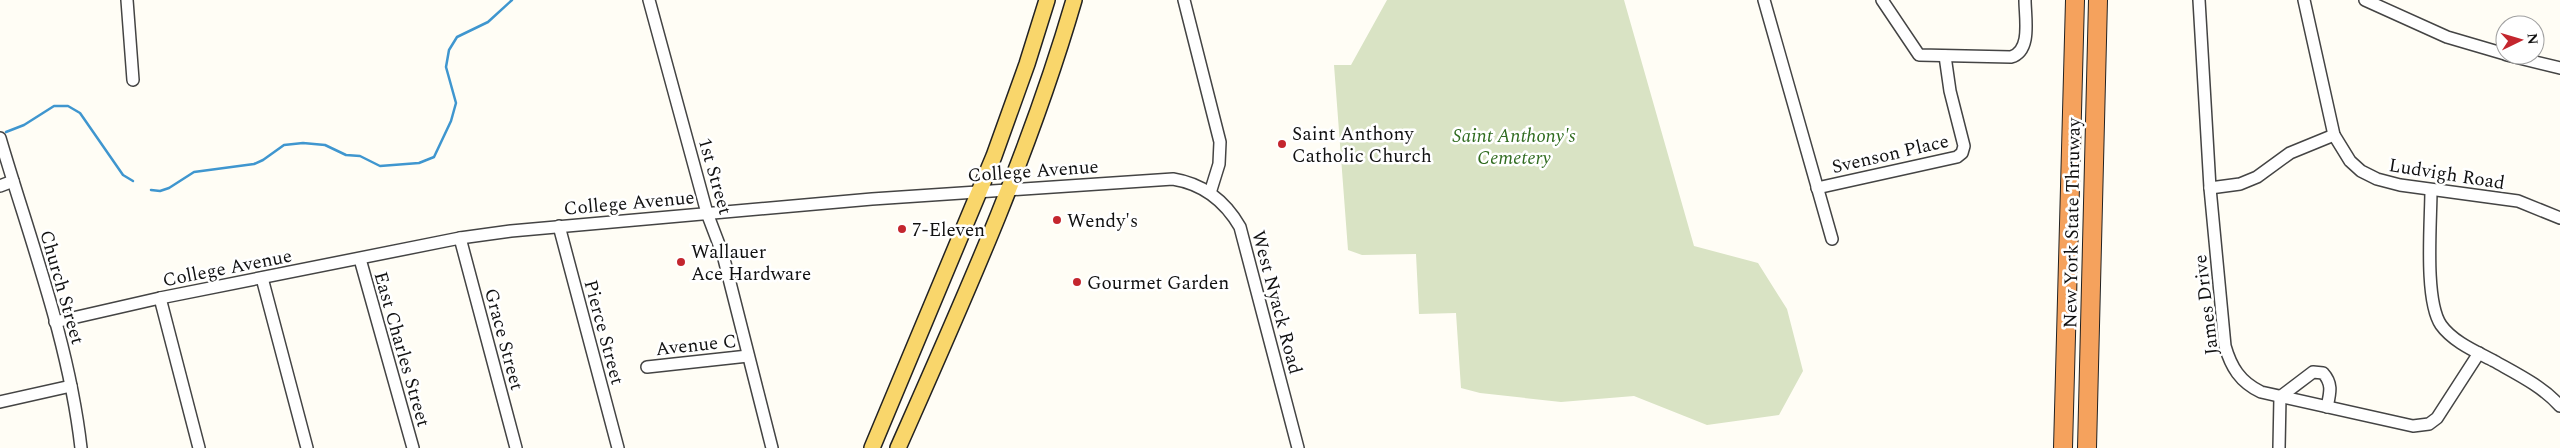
<svg xmlns="http://www.w3.org/2000/svg" width="2560" height="448" viewBox="0 0 2560 448" font-family="Spectral,serif">
<style>
.cemetery{fill:#d9e3c4}
.lines{fill:none;stroke-linecap:round;stroke-linejoin:round}
.stream{stroke:#3f96cf;stroke-width:2.5}
.minor-casing{stroke:#444;stroke-width:14}
.major-casing{stroke:#222;stroke-width:18}
.highway-casing{stroke:#222;stroke-width:20}
.minor{stroke:#fff;stroke-width:11}
.major{stroke:#f9d66b;stroke-width:15}
.highway{stroke:#f5a25d;stroke-width:18}
.poi-dot{fill:#c4262e;stroke:#fff;stroke-width:2}
.labels{text-anchor:middle;stroke-width:5;stroke-linejoin:round;paint-order:stroke}
.poi-label{font-size:19px;fill:#111;stroke:#fff;text-anchor:start}
.park-label{font-size:19px;font-style:italic;fill:#2f6b1f;stroke:#fff}
.street-label{font-size:19px;fill:#111;stroke:#fff}
</style>
<rect width="100%" height="100%" fill="#fffdf5"/>
<polygon class="cemetery" points="1387,0 1624,0 1694,246 1758,263 1787,309 1803,371 1779,415 1707,425 1634,396 1561,402 1480,393 1461,388 1456,313 1419,314 1416,254 1362,255 1348,250 1334,65 1351,65"/>
<g class="lines">
<g class="stream">
<polyline points="6,132 24,125 54,106 68,106 80,113 123,175 133,181"/>
<polyline points="151,190 160,191 169,188 194,172 254,164 263,160 284,145 303,143 325,145 346,155 360,156 380,166 419,163 434,157 451,121 456,103 446,67 449,50 457,37 488,22 512,0"/>
</g>
<defs>
<g id="minor">
<polyline points="127,0 133,80"/>
<polyline points="649,0 707,213 723,255 772,448"/>
<polyline points="1184,0 1220,142 1219,164 1210,193"/>
<polyline points="1764,0 1832,239"/>
<path d="M 1882,0 L 1919,55 L 2011,57 C 2032,51 2025,18 2025,0"/>
<path d="M 2199,0 L 2210,188 L 2225,346 C 2231,367 2240,382 2261,392 L 2413,426 L 2429,424 L 2437,418 L 2479,353"/>
<polyline points="2304,0 2334,135 2350,161 2361,171 2377,179 2400,185 2518,201 2560,218"/>
<polyline points="2365,0 2447,37 2505,54"/>
<polyline points="2507,55 2560,68"/>
<path d="M 0,138 C 30,240 69,342 81,448"/>
<polyline points="0,186 13,181"/>
<polyline points="1817,188 1957,157 1962,153 1964,146 1950,91 1945,56"/>
<polyline points="2210,188 2240,184 2257,177 2290,153 2334,135"/>
<path d="M 2431,190 C 2431,222 2424,300 2441,325 C 2453,342 2477,352 2494,361 C 2517,374 2542,386 2560,406"/>
<polyline points="559,226 618,448"/>
<polyline points="460,238 516,448"/>
<polyline points="360,259 413,448"/>
<polyline points="262,278 307,448"/>
<polyline points="160,298 199,448"/>
<path d="M 55,322 L 160,298 L 460,238 L 511,231 L 872,199 L 1173,179 C 1204,184 1225,201 1240,227 L 1298,448"/>
<polyline points="647,367 748,356"/>
<polyline points="0,402 71,386"/>
<path d="M 2279,448 L 2280,397 L 2313,372 L 2323,373 C 2333,384 2330,393 2327,407"/>
</g>
<g id="major">
<polyline points="872,448 994,156 1027,64 1047,0"/>
<path d="M 898,448 C 963,301 1029,155 1074,0"/>
</g>
<g id="highway">
<polyline points="2063,448 2075,0"/>
<polyline points="2087,448 2098,0"/>
</g>
</defs>
<use href="#minor" class="minor-casing"/>
<use href="#major" class="major-casing"/>
<use href="#highway" class="highway-casing"/>
<use href="#minor" class="minor"/>
<use href="#major" class="major"/>
<use href="#highway" class="highway"/>
</g>
<g class="poi-dot">
<circle cx="1282" cy="144" r="5"/>
<circle cx="1057" cy="220" r="5"/>
<circle cx="902" cy="229" r="5"/>
<circle cx="681" cy="262" r="5"/>
<circle cx="1077" cy="282" r="5"/>
</g>
<g class="labels">
<g class="poi-label">
<text x="1292" y="140">Saint Anthony<tspan x="1292" dy="22">Catholic Church</tspan></text>
<text x="1067" y="227">Wendy's</text>
<text x="912" y="236">7-Eleven</text>
<text x="691" y="258">Wallauer<tspan x="691" dy="22">Ace Hardware</tspan></text>
<text x="1087" y="289">Gourmet Garden</text>
</g>
<g class="park-label">
<text x="1514" y="142">Saint Anthony's<tspan x="1514" dy="22">Cemetery</tspan></text>
</g>
<g class="street-label">
<text transform="translate(1890 153) rotate(-13)" y="7">Svenson Place</text>
<text transform="translate(1033 170) rotate(-4)" y="7">College Avenue</text>
<text transform="translate(2447 173) rotate(9)" y="7">Ludvigh Road</text>
<text transform="translate(716 176) rotate(74)" y="7">1st Street</text>
<text transform="translate(629 202) rotate(-5)" y="7">College Avenue</text>
<text transform="translate(2071 223) rotate(-89)" y="7">New York State Thruway</text>
<text transform="translate(227 267) rotate(-11)" y="7">College Avenue</text>
<text transform="translate(63 287) rotate(74)" y="7">Church Street</text>
<text transform="translate(1278 302) rotate(75)" y="7">West Nyack Road</text>
<text transform="translate(2205 305) rotate(-97)" y="7">James Drive</text>
<text transform="translate(605 332) rotate(75)" y="7">Pierce Street</text>
<text transform="translate(505 339) rotate(75)" y="7">Grace Street</text>
<text transform="translate(696 344) rotate(-6)" y="7">Avenue C</text>
<text transform="translate(403 349) rotate(74)" y="7">East Charles Street</text>
</g>
</g>
<g transform="translate(2520 40) rotate(85)"><circle r="24" fill="#ffffff" stroke="#a0a0a0"/>
<path d="M0-4L9 19L0 12L-9 19Z" fill="#c4262e"/>
<text y="-8" font-size="14" font-weight="bold" text-anchor="middle" fill="#111111">N</text>
</g>
</svg>
